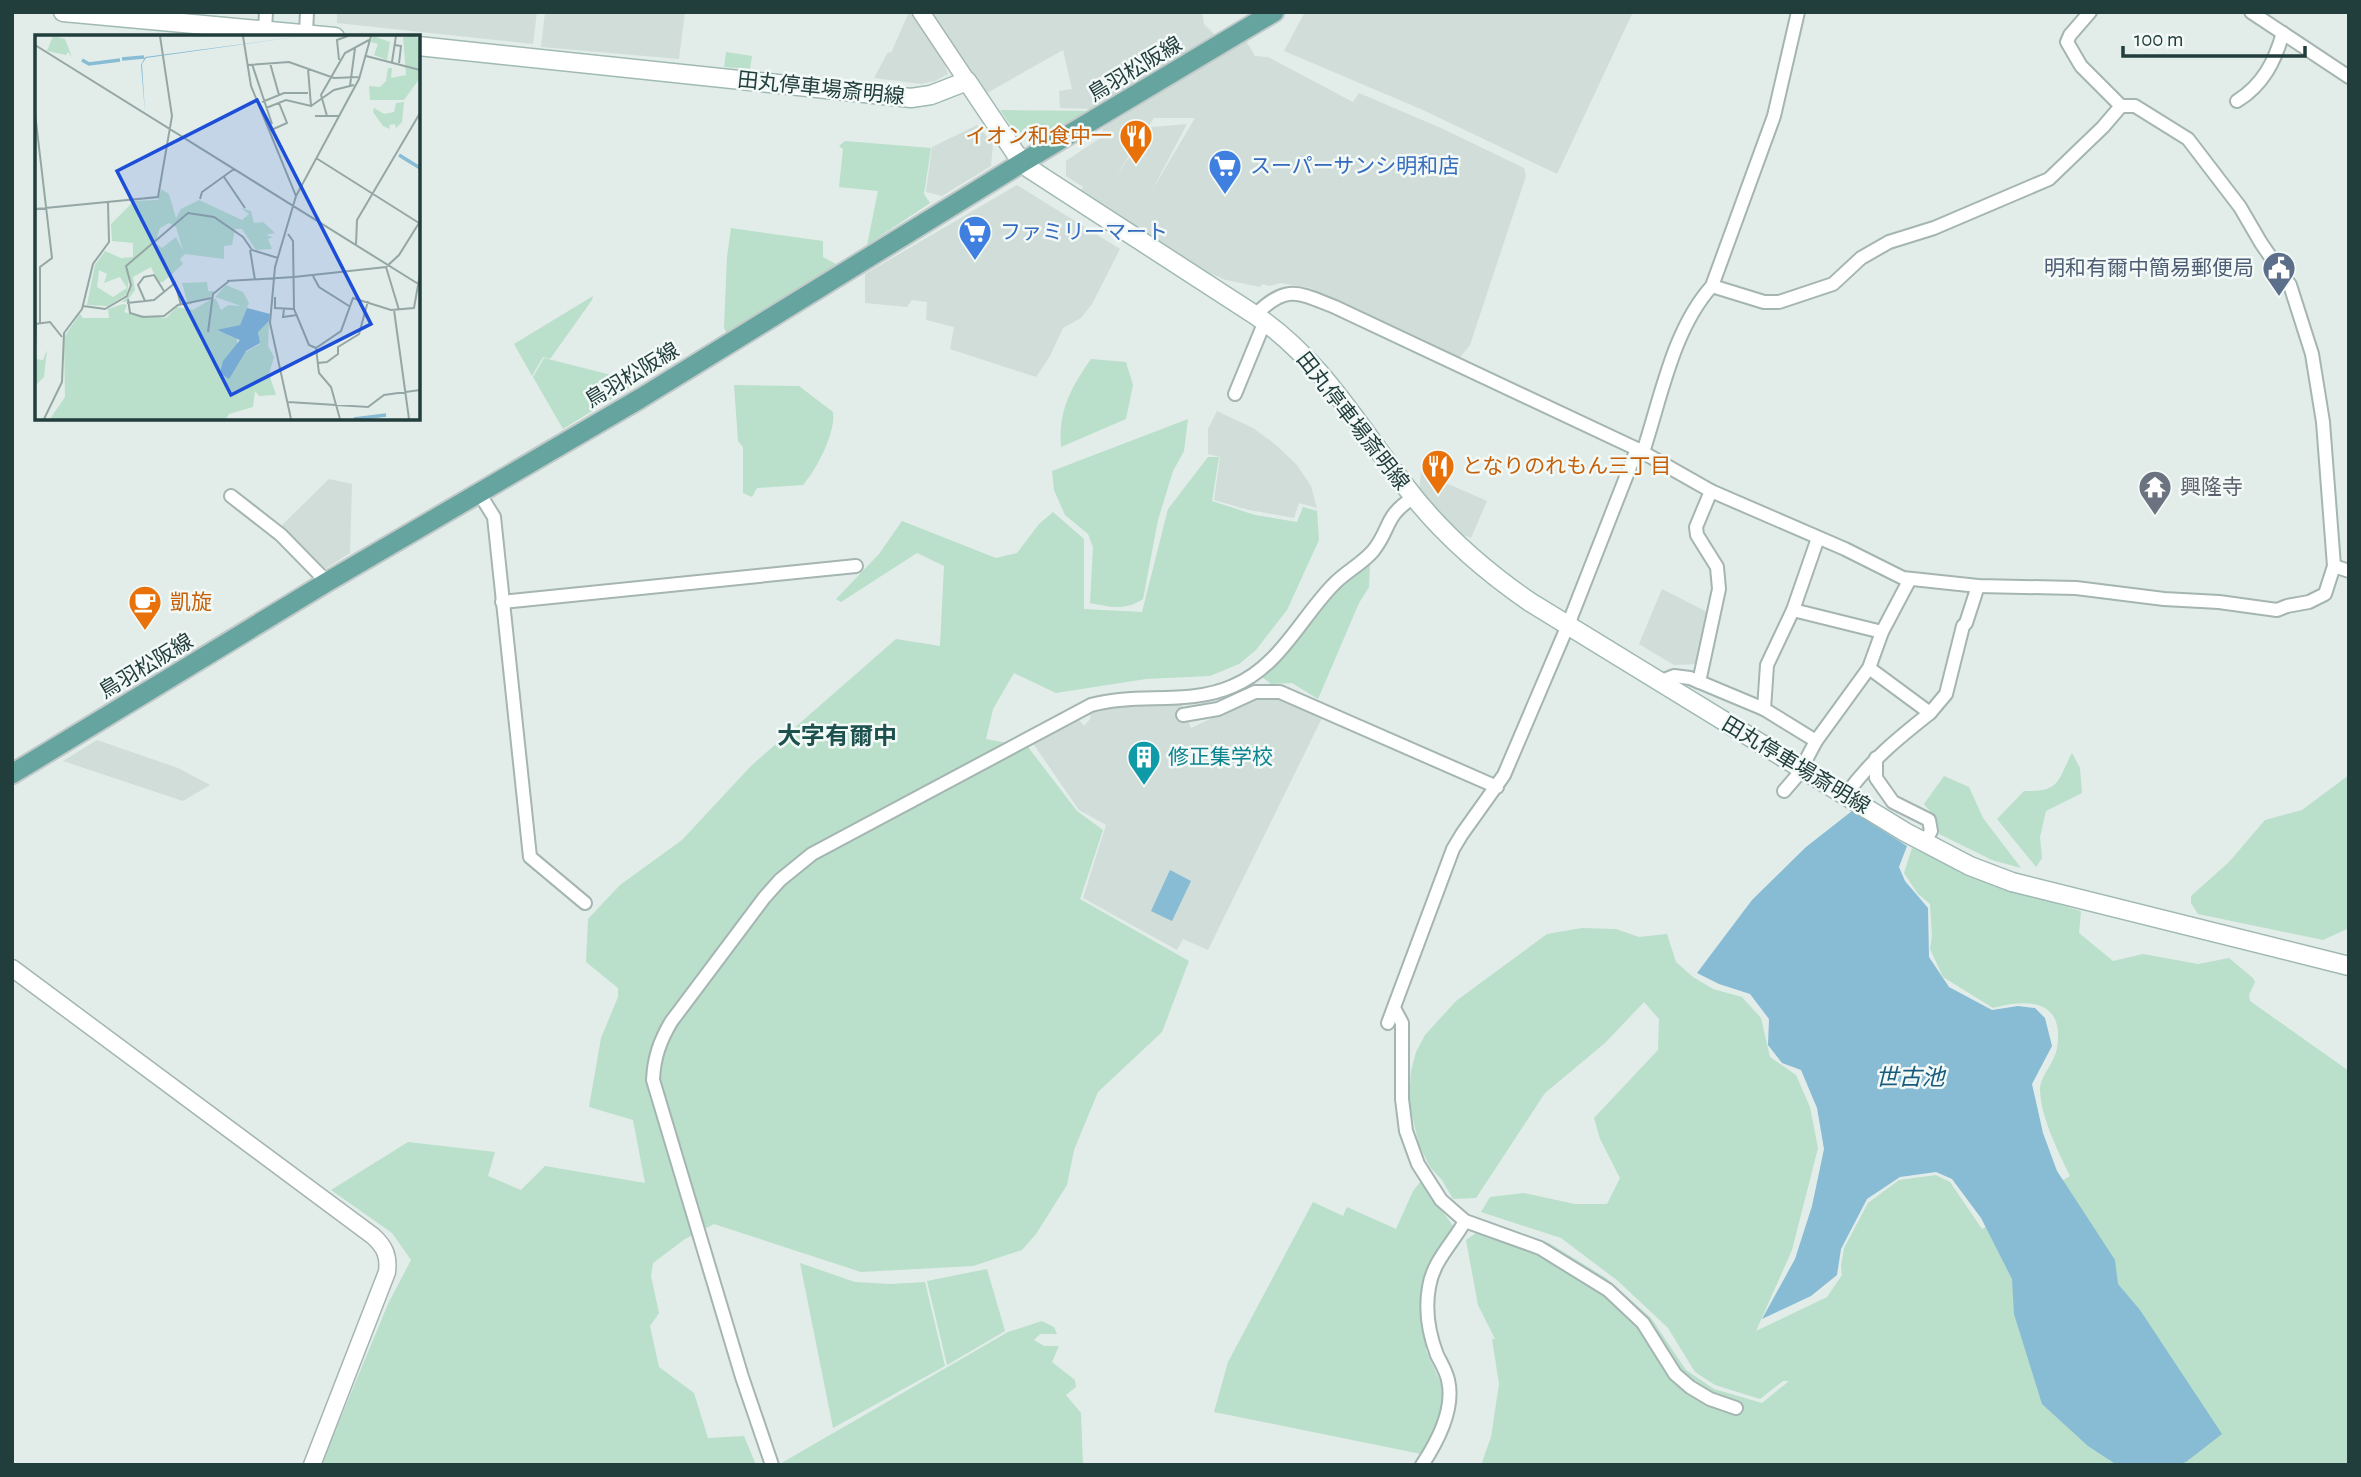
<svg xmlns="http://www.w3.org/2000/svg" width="2361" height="1477" viewBox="0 0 2361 1477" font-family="'Alegreya Sans','Noto Sans JP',sans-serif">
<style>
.built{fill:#d0ddd9;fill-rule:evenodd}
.green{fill:#badfca}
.water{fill:#88bbd4}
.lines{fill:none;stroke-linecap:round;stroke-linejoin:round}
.minor-casing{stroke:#a4b5b2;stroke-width:16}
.tertiary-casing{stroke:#a4b5b2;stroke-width:19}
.secondary-casing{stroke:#a0b9b4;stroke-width:21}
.primary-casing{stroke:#c1c9c8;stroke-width:23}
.minor{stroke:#fff;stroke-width:12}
.tertiary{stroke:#fff;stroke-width:16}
.secondary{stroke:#fff;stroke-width:18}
.primary{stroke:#65a49f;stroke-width:19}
.labels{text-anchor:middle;stroke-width:5;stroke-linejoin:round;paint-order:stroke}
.street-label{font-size:21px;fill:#213e3c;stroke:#f3f9f7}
.food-label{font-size:21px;fill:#c56008;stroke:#f3f9f7;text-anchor:start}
.shop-label{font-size:21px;fill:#366cbe;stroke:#f3f9f7;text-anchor:start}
.service-label{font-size:21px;fill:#4e5e75;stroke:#f3f9f7;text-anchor:end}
.worship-label{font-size:21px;fill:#5b616d;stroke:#f3f9f7;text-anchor:start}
.culture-label{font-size:21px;fill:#0d838f;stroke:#f3f9f7;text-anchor:start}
.water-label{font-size:23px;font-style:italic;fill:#195b7d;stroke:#f3f9f7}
.quarter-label{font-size:24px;font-weight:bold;fill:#1c514e;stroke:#f3f9f7}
.inset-river{fill:none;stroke:#88bbd4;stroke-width:3.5}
.inset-road{fill:none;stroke:#95a7a4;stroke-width:2}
.view{fill:#1d4ed8;fill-opacity:0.15;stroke:#1d4ed8;stroke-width:3.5}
.inset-edge{fill:none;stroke:#213e3c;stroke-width:3.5}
</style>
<rect width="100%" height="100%" fill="#e2edea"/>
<g class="built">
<polygon points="337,12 537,12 533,44 337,23"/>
<polygon points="545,12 685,12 679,59 541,47"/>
<polygon points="909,12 913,12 935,44 934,47 939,55 942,57 948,74 935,81 921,84 874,78 888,52 891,53"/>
<polygon points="931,12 1202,12 1204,24 1215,35 1093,109 1060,108 1059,91 1072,89 1063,50 987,93"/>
<polygon points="1305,12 1633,12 1557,174 1423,110 1284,51"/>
<path d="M 1246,41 L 1255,56 L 1268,57 L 1353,102 L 1359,93 L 1441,128 L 1524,168 L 1526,176 L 1470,345 L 1458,360 L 1365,317 L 1310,288 L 1281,283 L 1269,286 L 1262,284 L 1260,287 L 1226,280 L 1200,269 L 1081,190 L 1083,187 L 1066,176 L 1066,161 L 1103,136 L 1102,129 L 1106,126 ZM 1154,118 L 1195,118 L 1151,192 L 1187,124 L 1151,127 L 1115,177 Z"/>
<polygon points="977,125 993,144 991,166 942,196 926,192 932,147"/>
<polygon points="1017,185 1120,249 1092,304 1081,318 1063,328 1050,356 1036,377 950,349 954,327 926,320 927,302 912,300 907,307 865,303 865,274"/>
<polygon points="1217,411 1253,428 1276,445 1297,465 1311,486 1317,508 1299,503 1294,518 1249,510 1214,500 1220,457 1208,454 1208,429"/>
<polygon points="1421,472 1487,501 1471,538 1459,533 1419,493"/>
<polygon points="329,479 352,484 350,553 322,571 279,528"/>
<polygon points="1662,589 1717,617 1701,664 1674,665 1639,644"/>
<polygon points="1271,695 1322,718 1208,950 1183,939 1177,950 1083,898 1106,825 1079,810 1032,742 1077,717 1084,726 1091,718 1089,712 1121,704 1181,702 1191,728 1257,697"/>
<polygon points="97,740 178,768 210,785 183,801 63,761"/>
</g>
<g class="green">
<polygon points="726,52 752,56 750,69 724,67"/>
<polygon points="1000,110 1092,111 1048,134 1015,132"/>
<polygon points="845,141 931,148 924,194 930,203 867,245 878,191 839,187 843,149 839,146"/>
<polygon points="731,228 823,241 823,257 836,264 807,285 727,333 724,328 727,257"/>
<polygon points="593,296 592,300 550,359 543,357 532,376 514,344"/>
<polygon points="544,358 639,382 563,429 533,377"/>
<path d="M 1091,359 L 1126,362 L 1133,385 L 1126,419 L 1061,447 C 1058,410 1071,388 1091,359 Z"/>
<path d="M 734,385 L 799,386 L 833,412 C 836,432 817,469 803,485 L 757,488 L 752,497 L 743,493 L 743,447 L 738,441 Z"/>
<path d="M 1188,419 L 1184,451 L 1173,471 L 1158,520 L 1143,599 C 1125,611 1111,607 1090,603 L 1093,547 L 1088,534 L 1065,515 L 1054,490 L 1052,471 Z"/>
<polygon points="1208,457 1219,457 1212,501 1255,515 1297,522 1303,507 1317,511 1319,540 1287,610 1256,650 1239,664 1210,676 1146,679 1056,693 1014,673 993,709 986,739 1028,747 1077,811 1103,830 1080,899 1189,961 1162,1032 1098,1092 1074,1150 1067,1185 1036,1234 1022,1250 973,1266 861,1272 714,1224 685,1239 653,1263 651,1276 659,1313 650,1326 659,1367 694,1393 708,1438 744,1436 756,1465 321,1465 388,1304 411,1260 392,1233 331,1190 408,1142 495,1152 488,1176 521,1190 545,1166 645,1183 633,1120 589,1107 601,1038 618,997 618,988 586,962 588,919 620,885 682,840 751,766 896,639 940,646 944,566 917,553 841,602 836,599 879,554 902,521 996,558 1017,553 1039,524 1053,512 1084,539 1084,609 1142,612 1168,509"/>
<polygon points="1370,563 1369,587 1359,603 1318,699 1292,683 1271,684 1261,676 1287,653 1337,589"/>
<path d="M 2072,753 L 2080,768 L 2082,793 L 2046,811 L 2040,837 L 2042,858 L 2036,867 L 1997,819 L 2024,791 C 2061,792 2057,781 2072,753 Z"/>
<polygon points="2349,775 2349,928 2323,940 2198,914 2191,903 2191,896 2229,862 2265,820 2302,810"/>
<polygon points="1944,776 1969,787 1983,818 2021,868 1992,860 1939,834 1935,817 1924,804"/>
<path d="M 1912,848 L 2017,891 L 2081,911 L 2079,933 L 2113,961 L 2143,954 L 2198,964 L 2229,958 L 2253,978 L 2255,982 L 2249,995 L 2250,1001 L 2349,1071 L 2349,1465 L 1481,1465 L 1491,1437 L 1499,1384 L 1492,1339 L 1495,1339 L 1478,1305 L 1466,1240 L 1480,1230 L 1483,1219 L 1549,1243 L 1606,1278 L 1651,1318 L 1686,1370 L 1714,1389 L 1762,1403 L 1789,1381 L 1783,1381 L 1760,1399 L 1715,1385 L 1695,1372 L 1668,1328 L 1618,1281 L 1561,1238 L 1481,1212 L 1490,1197 L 1524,1193 L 1575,1204 L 1607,1204 L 1620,1178 L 1600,1139 L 1594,1118 L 1658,1050 L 1659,1019 L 1644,1002 L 1605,1043 L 1545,1093 L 1476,1198 L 1453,1199 L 1442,1180 L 1430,1167 L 1419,1145 L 1409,1102 L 1411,1071 L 1416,1052 L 1425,1035 L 1456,1001 L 1547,934 L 1582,928 L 1616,929 L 1639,937 L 1667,934 L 1676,962 L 1693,977 L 1713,989 L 1742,997 L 1761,1018 L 1770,1057 L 1796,1075 L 1810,1107 L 1818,1148 L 1792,1250 L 1756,1331 L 1827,1297 L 1842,1275 L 1841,1266 L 1844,1248 L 1868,1203 L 1899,1180 L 1936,1175 L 1950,1182 L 1982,1229 L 2070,1176 C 2058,1151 2040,1116 2040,1088 C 2041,1075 2055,1062 2057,1048 C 2065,1000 2029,998 1993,1008 L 1943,977 L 1930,949 L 1932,936 L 1930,904 L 1918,894 L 1904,873 Z"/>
<polygon points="1420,1182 1454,1227 1428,1268 1423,1291 1426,1350 1445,1393 1440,1416 1429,1442 1421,1454 1214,1412 1228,1362 1313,1202 1343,1216 1347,1207 1396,1229 1413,1191"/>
<polygon points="800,1263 855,1282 891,1284 925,1282 945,1366 833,1428"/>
<polygon points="987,1269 1005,1331 947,1365 927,1281"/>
<polygon points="1042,1321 1054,1327 1057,1334 1040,1334 1034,1340 1044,1346 1059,1346 1052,1362 1075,1380 1076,1387 1066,1395 1081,1413 1083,1465 778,1465 1008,1332"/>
</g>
<g class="water">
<polygon points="1852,811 1907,846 1899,867 1905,881 1928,908 1929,957 1949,987 1992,1010 2018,1006 2035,1008 2045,1018 2052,1046 2032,1084 2043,1133 2057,1171 2115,1260 2118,1284 2140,1310 2222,1434 2186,1462 2176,1465 2117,1465 2088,1446 2042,1404 2014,1314 2012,1279 1981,1218 1952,1179 1936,1172 1900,1177 1867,1199 1841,1249 1837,1275 1811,1296 1762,1319 1795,1259 1812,1206 1824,1149 1817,1108 1801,1070 1782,1063 1768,1045 1769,1019 1750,994 1719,984 1697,973 1752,900 1806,847"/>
<polygon points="1170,870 1191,881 1172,921 1151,911"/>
</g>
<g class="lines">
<defs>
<g id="minor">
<polyline points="2251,12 2349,77"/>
<polyline points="265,29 266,12"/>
<polyline points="306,33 307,12"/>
<path d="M 2237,101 C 2263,85 2275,61 2283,33"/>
<polyline points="1712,286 1764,302 1779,302 1833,284 1861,258 1889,242 1934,228 2049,179 2103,127 2121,106"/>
<path d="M 1255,315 C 1287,284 1297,292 1335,307 L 1637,449 L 1711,491 L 1845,549 L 1903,578 L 1978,586 L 2076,588 L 2164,599 L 2219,602 L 2277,610 L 2287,606 L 2309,602 L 2325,594 L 2334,566 L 2323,422 L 2312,354 L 2290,285 L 2261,243 L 2240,207 L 2188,139 L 2135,106 L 2121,106 L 2081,66 L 2067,42 L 2070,35 L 2090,12"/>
<polyline points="1235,394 1265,321"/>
<path d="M 1643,452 C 1661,398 1673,329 1712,286 L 1774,116 L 1798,12"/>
<polyline points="479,493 494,517 530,857 585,903"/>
<polyline points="231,496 281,535 327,582"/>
<polyline points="2334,566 2349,571"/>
<polyline points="502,602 856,566"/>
<polyline points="1793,610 1882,632"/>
<polyline points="1869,668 1930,713 1946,694 1963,626 1966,623 1978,586"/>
<polyline points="1659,682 1674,676 1690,678 1764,709 1816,741 1869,668 1882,632 1910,579"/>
<polyline points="1699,682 1719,589 1717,567 1697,535 1696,527 1711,491"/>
<polyline points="1764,709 1767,665 1793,610 1818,538"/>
<polyline points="1183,715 1218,709 1255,692 1280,692 1497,787"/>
<polyline points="1807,758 1816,741"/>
<polyline points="1876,758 1876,778 1893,802 1929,820 1931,831 1924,843"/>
<polyline points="1784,791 1796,777"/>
<path d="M 1845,796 C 1870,761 1897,739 1930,713"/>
<polyline points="1394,1008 1402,1023 1402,1099 1406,1131 1418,1164 1441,1200 1465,1221 1540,1248 1608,1290 1643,1323 1675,1374 1690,1387 1710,1399 1736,1408"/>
<polyline points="1388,1023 1453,849 1462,834 1504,775 1568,625 1637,449"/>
<path d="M 772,1465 L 742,1377 L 653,1080 C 654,1057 660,1041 671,1022 L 764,898 L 780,880 L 812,854 L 1091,705 C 1137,692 1188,706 1233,686 C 1279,667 1300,619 1333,585 C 1345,572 1362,564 1373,551 C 1392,527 1383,517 1414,497"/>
<path d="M 1422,1465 C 1438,1441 1455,1409 1448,1380 C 1446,1371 1441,1363 1437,1355 C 1429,1334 1425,1309 1429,1287 C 1433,1261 1453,1243 1465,1221"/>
</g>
<g id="tertiary">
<polyline points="921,12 967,81"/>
<path d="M 12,968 L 373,1236 C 385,1247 389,1256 387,1272 L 312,1465"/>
</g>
<g id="secondary">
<polyline points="63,12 335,37"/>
<path d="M 418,46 L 911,98 L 931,95 L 967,81 L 1016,154 L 1030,169 L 1255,315 C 1320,358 1359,427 1406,487 C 1441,533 1482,569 1530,602 L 1905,832 L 1970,866 L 2012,882 L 2349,966"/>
</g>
<polyline id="primary" points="12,774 327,582 641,398 1023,162 1274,12"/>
</defs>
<use href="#minor" class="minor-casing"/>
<use href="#tertiary" class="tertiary-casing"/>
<use href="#secondary" class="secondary-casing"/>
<use href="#primary" class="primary-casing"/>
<use href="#minor" class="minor"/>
<use href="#tertiary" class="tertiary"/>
<use href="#secondary" class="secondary"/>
<use href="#primary" class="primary"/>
</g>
<defs>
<symbol id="restaurant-pin" viewBox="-11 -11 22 30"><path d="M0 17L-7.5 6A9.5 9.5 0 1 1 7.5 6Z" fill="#e8710a" stroke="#f3f9f7"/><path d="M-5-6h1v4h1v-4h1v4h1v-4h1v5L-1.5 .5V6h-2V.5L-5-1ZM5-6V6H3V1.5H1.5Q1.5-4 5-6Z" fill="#fff"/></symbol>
<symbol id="supermarket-pin" viewBox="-11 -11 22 30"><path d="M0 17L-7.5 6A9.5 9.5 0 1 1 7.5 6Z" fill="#3f7fe0" stroke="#f3f9f7"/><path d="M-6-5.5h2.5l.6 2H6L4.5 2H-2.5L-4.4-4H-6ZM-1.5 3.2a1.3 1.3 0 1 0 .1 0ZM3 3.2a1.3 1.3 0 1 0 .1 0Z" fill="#fff"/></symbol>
<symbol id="civic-pin" viewBox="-11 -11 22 30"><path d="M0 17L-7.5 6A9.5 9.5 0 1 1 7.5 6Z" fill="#5c6f8a" stroke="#f3f9f7"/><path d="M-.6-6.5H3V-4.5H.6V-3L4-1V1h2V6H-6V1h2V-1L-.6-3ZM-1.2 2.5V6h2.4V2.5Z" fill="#fff"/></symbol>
<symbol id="temple-pin" viewBox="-11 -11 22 30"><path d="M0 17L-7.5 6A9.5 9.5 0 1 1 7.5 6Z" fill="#6b7280" stroke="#f3f9f7"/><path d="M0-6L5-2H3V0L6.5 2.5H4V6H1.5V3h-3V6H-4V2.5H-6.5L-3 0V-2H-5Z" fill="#fff"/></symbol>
<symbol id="cafe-pin" viewBox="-11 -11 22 30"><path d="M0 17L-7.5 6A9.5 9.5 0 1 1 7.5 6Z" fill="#e8710a" stroke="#f3f9f7"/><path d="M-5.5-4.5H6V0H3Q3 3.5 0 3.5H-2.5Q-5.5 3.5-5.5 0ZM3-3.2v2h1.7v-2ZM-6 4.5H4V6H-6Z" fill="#fff"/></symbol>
<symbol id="building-pin" viewBox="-11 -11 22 30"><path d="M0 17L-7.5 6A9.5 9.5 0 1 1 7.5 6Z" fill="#0f9aa8" stroke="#f3f9f7"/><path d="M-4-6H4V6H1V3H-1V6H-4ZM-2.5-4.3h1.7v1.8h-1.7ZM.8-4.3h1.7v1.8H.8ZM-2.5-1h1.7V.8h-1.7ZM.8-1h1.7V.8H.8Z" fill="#fff"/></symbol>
</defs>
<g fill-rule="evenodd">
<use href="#restaurant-pin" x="1117" y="117" width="38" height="52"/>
<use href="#supermarket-pin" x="1206" y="147" width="38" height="52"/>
<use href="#supermarket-pin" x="956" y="213" width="38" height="52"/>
<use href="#civic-pin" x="2260" y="249" width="38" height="52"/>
<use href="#restaurant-pin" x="1419" y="447" width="38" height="52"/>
<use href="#temple-pin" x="2136" y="468" width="38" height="52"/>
<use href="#cafe-pin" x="126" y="583" width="38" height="52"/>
<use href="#building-pin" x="1125" y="738" width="38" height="52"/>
</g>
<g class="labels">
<g class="street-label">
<text transform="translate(1135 69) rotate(-31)" y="7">鳥羽松阪線</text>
<text transform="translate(821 88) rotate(6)" y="7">田丸停車場斎明線</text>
<text transform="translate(632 375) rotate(-31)" y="7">鳥羽松阪線</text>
<text transform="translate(1353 421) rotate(52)" y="7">田丸停車場斎明線</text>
<text transform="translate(146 666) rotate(-31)" y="7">鳥羽松阪線</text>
<text transform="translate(1796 765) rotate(31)" y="7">田丸停車場斎明線</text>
</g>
<g class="food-label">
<text x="1112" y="143" text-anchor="end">イオン和食中一</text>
<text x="1462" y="473">となりのれもん三丁目</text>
<text x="170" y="609">凱旋</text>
</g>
<g class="shop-label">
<text x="1250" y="173">スーパーサンシ明和店</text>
<text x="1000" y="239">ファミリーマート</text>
</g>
<g class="service-label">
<text x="2254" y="275">明和有爾中簡易郵便局</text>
</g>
<g class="worship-label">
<text x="2180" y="494">興隆寺</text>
</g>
<g class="culture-label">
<text x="1168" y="764">修正集学校</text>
</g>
<g class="water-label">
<text x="1910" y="1085">世古池</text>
</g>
<g class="quarter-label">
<text x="837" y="744">大字有爾中</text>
</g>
</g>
<g transform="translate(35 35)">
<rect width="385" height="385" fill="#e2edea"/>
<path d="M 18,1 L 30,4 L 37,22 L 33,17 L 31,20 L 12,16 ZM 338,1 L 355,7 L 352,25 L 339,20 L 343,9 L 336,7 ZM 379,1 L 385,4 L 385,43 L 369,65 L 335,65 L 334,51 L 345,52 L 351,46 L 353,33 L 357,33 L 356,43 L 371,40 L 368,2 ZM 369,67 L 367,87 L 361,93 L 360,89 L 354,90 L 355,94 L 348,91 L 338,77 L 339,73 L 349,79 L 359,77 L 361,68 ZM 126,154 L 134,159 L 141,183 L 146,174 L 164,165 L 207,185 L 214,179 L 206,173 L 216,176 L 219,188 L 228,187 L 240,198 L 231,200 L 238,202 L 233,204 L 237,214 L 221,215 L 207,194 L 200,194 L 197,210 L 189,211 L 189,224 L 150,219 L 145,224 L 148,229 L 128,247 L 123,247 L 116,232 L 98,242 L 100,255 L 91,267 L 87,267 L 95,259 L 94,243 L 92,259 L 73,271 L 52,270 L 60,230 L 70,216 L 86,223 L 98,222 L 98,208 L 77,206 L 76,189 L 99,166 L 123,165 ZM 134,188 L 141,192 L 148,216 L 141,202 L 127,213 L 120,208 L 125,193 ZM 64,235 L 72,239 L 69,248 L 85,242 L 92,253 L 78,262 L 62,252 ZM 172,247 L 173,256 L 179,256 L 176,262 L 153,270 L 147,248 ZM 191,250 L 208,257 L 214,268 L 205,290 L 182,296 L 202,302 L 202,312 L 211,317 L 225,309 L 223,296 L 234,287 L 233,311 L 239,322 L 234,339 L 241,360 L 224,361 L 220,356 L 218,372 L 194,379 L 191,384 L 15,384 L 30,362 L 29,302 L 45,279 L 48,283 L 74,283 L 73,274 L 88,269 L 92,270 L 89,277 L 95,279 L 131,283 L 142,272 L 158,275 L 176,264 L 181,264 L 186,275 L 193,270 L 206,271 L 180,262 ZM 12,315 L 9,342 L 0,351 L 0,324 L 8,325 Z" fill="#badfca" fill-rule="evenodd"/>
<path d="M 268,1 L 111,23 L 107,29 L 110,78 L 106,30 L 110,22 ZM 212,273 L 235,279 L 234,286 L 223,297 L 225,308 L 211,316 L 194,344 L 185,338 L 188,326 L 205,305 L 182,295 L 205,290 Z" fill="#88bbd4"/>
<path class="inset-river" d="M 87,24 L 109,22M 47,25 L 54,29 L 85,25M 364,120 L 385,133M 319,384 L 351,380"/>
<path class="inset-road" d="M 208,1 L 216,51 L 261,161 L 240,232 L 235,288 L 256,384M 0,10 L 385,250M 360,10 L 366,11 L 364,28M 331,21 L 385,35M 304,25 L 302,5 L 313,1M 357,27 L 361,1M 235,28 L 244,60M 217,29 L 237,89M 213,30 L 254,27 L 299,43 L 324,42M 315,51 L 320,13M 227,67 L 249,58 L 273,58M 276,71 L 299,55 L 319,50M 231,73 L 251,65 L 276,71 L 273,34M 0,78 L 17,223 L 5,232 L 5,288M 280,81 L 304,81M 292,81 L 286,60 L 310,18 L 334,5M 234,96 L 252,88 L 244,68M 281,123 L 384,188M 189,142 L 210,173M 261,161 L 324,44 L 336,1M 165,164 L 167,157 L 199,134M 0,174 L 123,162 L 137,81 L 125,1M 253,199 L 258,206 L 259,274 L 274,310 L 281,313M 321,210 L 322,185 L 385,78M 215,215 L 220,245M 351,232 L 364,275M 278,241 L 284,252 L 314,271M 259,242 L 351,232 L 364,220 L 384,188M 192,246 L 259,242M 240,262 L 240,273 L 259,274M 93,264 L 95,278 L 108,282 L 129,281 L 143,270 L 177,263M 110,266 L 103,250 L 109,242 L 119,240 L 129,256M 92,268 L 119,265 L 140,248 L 146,270M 48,271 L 70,274 L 92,261 L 96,250 L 91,231 L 153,178 L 179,182 L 208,202 L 217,215 L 243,223M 249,274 L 248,282 L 262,280M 359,275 L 374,384M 0,289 L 15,287 L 27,302M 173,297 L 178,259 L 194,246M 0,311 L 1,290M 281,313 L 306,296 L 318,263 L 356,275 L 379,273 L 385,239M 281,313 L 284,338 L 296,352 L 305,384M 283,328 L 292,327 L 303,319 L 303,312 L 324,299 L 333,266M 253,367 L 333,372 L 349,360 L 385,355M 9,384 L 27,347 L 29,298 L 47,274 L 58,229 L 74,207 L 73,168"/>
<path class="view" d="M 222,65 L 336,289 L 196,360 L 82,136 Z"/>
<rect width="385" height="385" class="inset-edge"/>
</g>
<rect width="2361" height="1477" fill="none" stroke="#213e3c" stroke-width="28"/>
<path d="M2123 46v10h182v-10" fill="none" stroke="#213e3c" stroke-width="3.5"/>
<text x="2134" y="46" font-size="21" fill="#213e3c" stroke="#f3f9f7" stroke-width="5" paint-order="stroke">100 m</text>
</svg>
